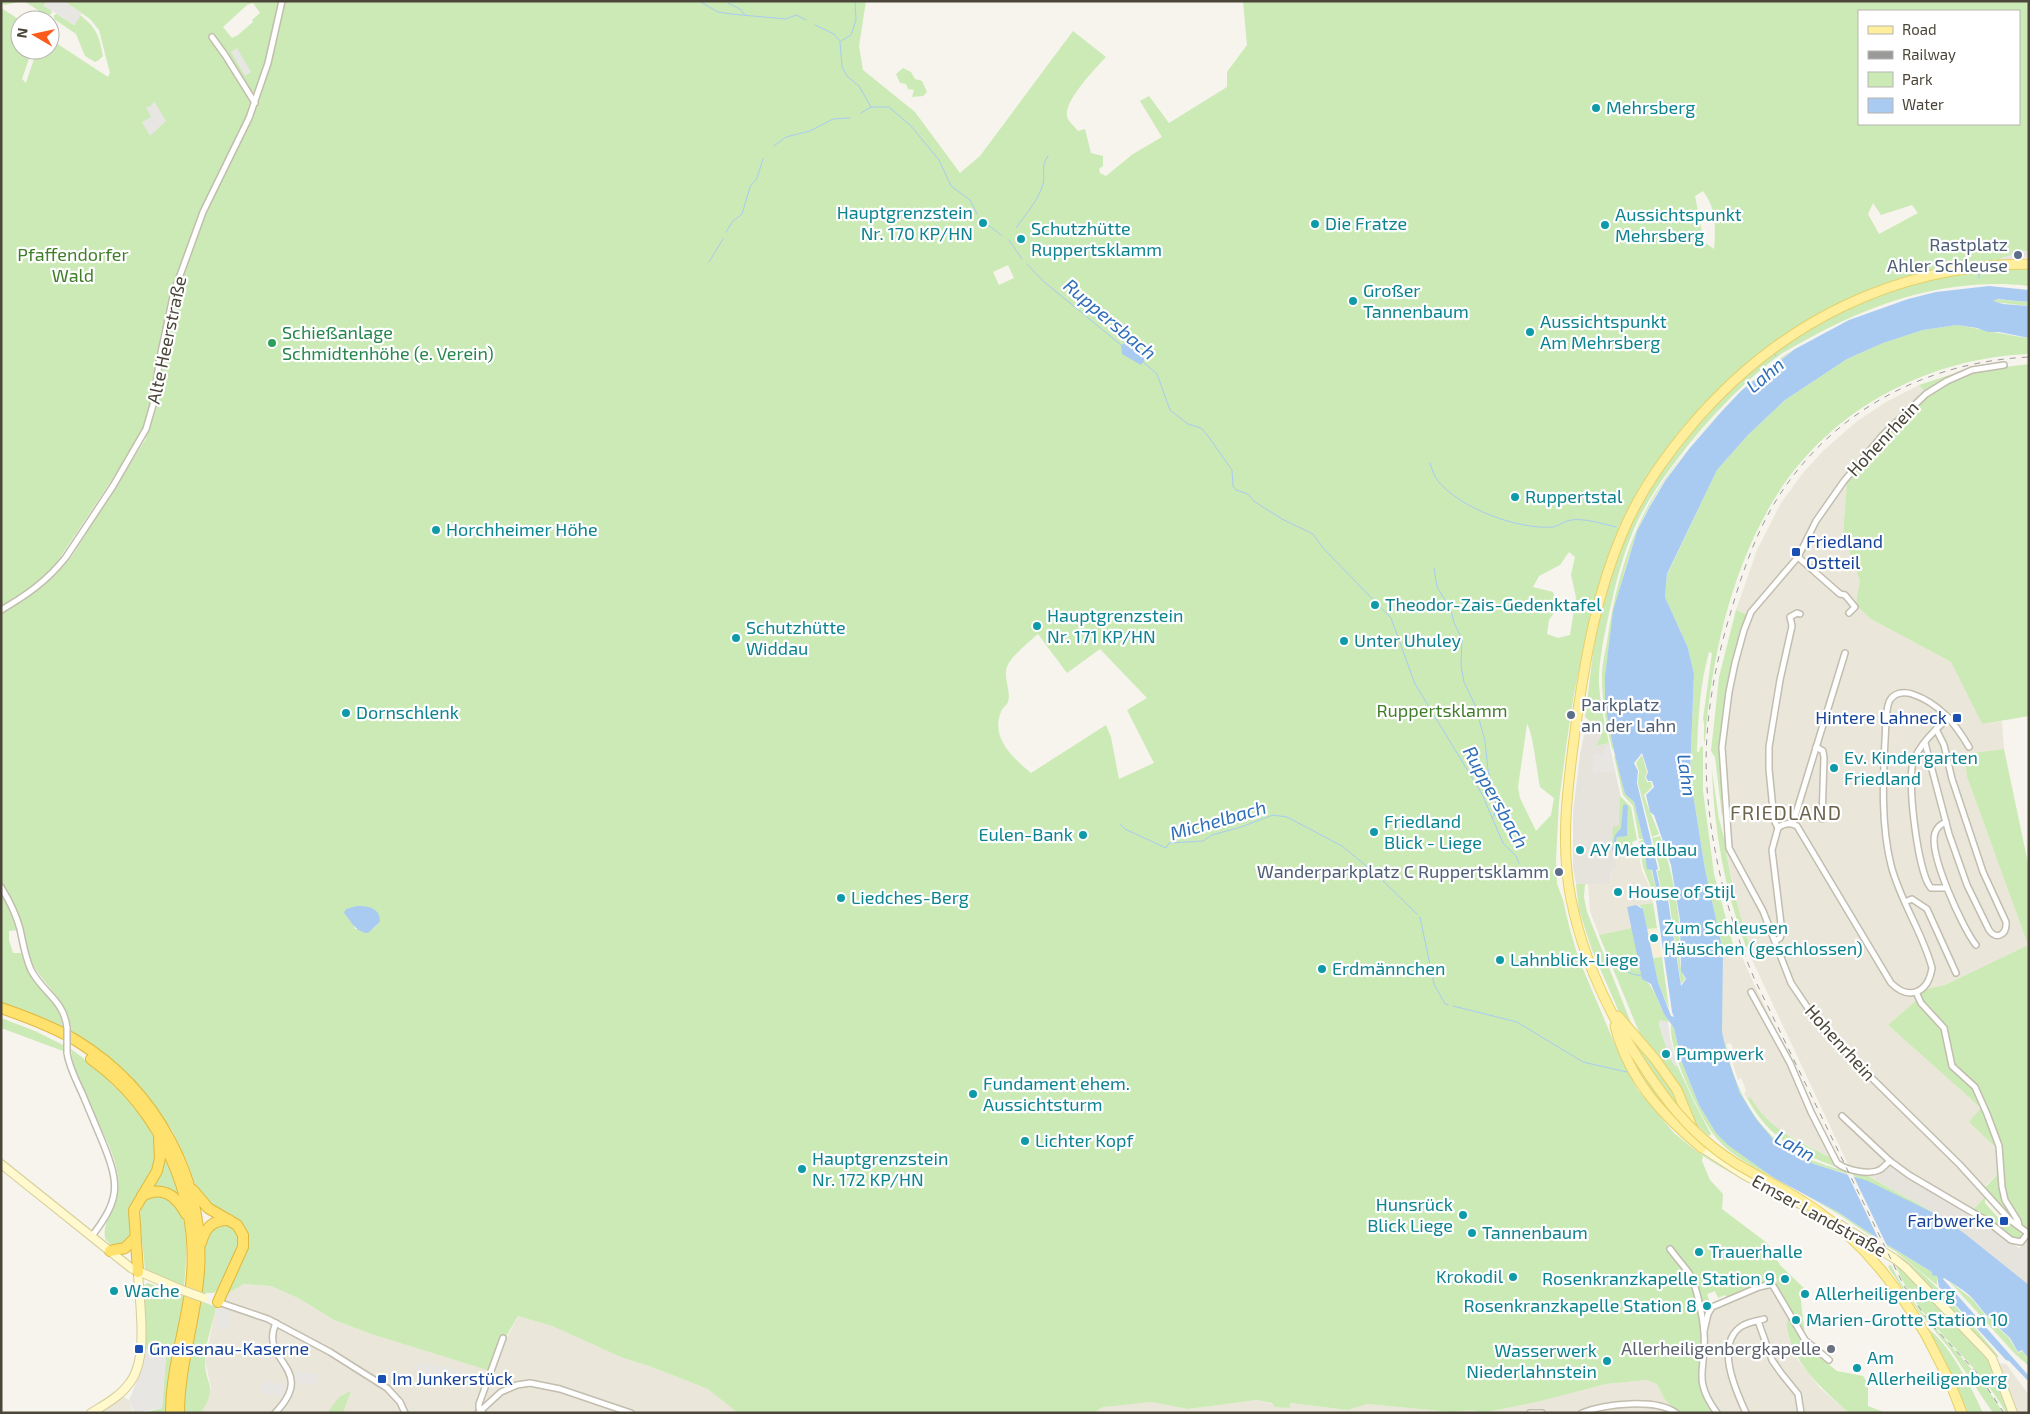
<svg xmlns="http://www.w3.org/2000/svg" width="2030" height="1414" viewBox="0 0 2030 1414" font-family="'Exo 2',sans-serif">
<style>
.residential{fill:#eae7da}
.commercial{fill:#f7eed8}
.industrial{fill:#e6e3dd}
.green{fill:#cbeab5;fill-rule:evenodd}
.parking{fill:#e8e6e3}
.water{fill:#a9cbf2;fill-rule:evenodd}
.pier{fill:#f6f4ec}
.lines{fill:none;stroke-linecap:round;stroke-linejoin:round}
.stream{stroke:#a9cbf2;stroke-width:1}
.street-casing{stroke:#c2bdae;stroke-width:8}
.secondary-casing{stroke:#d6cd9b;stroke-width:10}
.primary-casing{stroke:#e6d06a;stroke-width:11}
.highway-casing{stroke:#dfb83c;stroke-width:12}
.street{stroke:#fff;stroke-width:5}
.secondary{stroke:#fff9cd;stroke-width:8}
.primary{stroke:#ffef9c;stroke-width:9}
.highway{stroke:#ffe16e;stroke-width:10}
.rail{stroke:#9a9a9a;stroke-width:1;stroke-dasharray:6 6;stroke-linecap:butt}
.street-bridge-casing{stroke:#c2bdae;stroke-width:8;stroke-linecap:butt}
.secondary-bridge-casing{stroke:#d6cd9b;stroke-width:10;stroke-linecap:butt}
.primary-bridge-casing{stroke:#e6d06a;stroke-width:11;stroke-linecap:butt}
.street-bridge{stroke:#fff;stroke-width:5}
.secondary-bridge{stroke:#fff9cd;stroke-width:8}
.primary-bridge{stroke:#ffef9c;stroke-width:9}
.culture-dot{fill:#0f9aa8;stroke:#fff;stroke-width:2}
.service-dot{fill:#5c6f8a;stroke:#fff;stroke-width:2}
.leisure-dot{fill:#2e9e5b;stroke:#fff;stroke-width:2}
.transit-dot{fill:#1a4fb4;stroke:#fff;stroke-width:2}
.worship-dot{fill:#6b7280;stroke:#fff;stroke-width:2}
.labels{text-anchor:middle;stroke-width:4.5;stroke-linejoin:round;paint-order:stroke}
.culture-label{font-size:18px;fill:#0d838f;stroke:#fff;text-anchor:start}
.service-label{font-size:18px;fill:#4e5e75;stroke:#fff;text-anchor:end}
.park-label{font-size:18px;fill:#407e2a;stroke:#fff}
.leisure-label{font-size:18px;fill:#27864d;stroke:#fff;text-anchor:start}
.street-label{font-size:18px;fill:#4b4639;stroke:#fff}
.transit-label{font-size:18px;fill:#164399;stroke:#fff;text-anchor:start}
.worship-label{font-size:18px;fill:#5b616d;stroke:#fff;text-anchor:end}
.water-label{font-size:19px;font-style:italic;fill:#2f6eb9;stroke:#fff}
.quarter-label{font-size:20px;letter-spacing:1px;fill:#6e6550;stroke:#fff}
</style>
<rect width="100%" height="100%" fill="#f6f4ec"/>
<g class="residential">
<polygon points="1919,385 1925,392 1881,433 1843,479 1847,482 1843,534 1860,581 1871,619 1951,662 1982,724 2002,721 2004,749 1964,754 1967,777 2028,945 1945,985 1926,989 1919,998 1888,1025 1981,1108 2000,1151 2002,1163 1998,1174 1980,1191 1985,1197 1969,1214 1908,1179 1891,1166 1874,1179 1862,1173 1852,1173 1746,947 1750,945 1740,917 1726,852 1732,849 1725,744 1733,682 1745,633 1751,616 1736,610 1757,550 1781,503 1802,474 1823,451 1856,422 1886,402"/>
<polygon points="1638,852 1642,871 1649,886 1653,903 1627,907 1632,928 1599,935 1590,911 1588,884 1610,885 1611,871 1615,869 1615,857"/>
<polygon points="1739,950 1754,984 1840,1163 1779,1130 1760,1113 1751,1098 1747,1098 1744,1094 1746,1090 1741,1078 1738,1080 1729,1052 1734,1051 1731,1043 1724,1045 1722,1032 1722,957"/>
<polygon points="244,1284 271,1286 300,1299 334,1320 371,1334 490,1371 518,1316 552,1326 623,1358 649,1366 708,1389 738,1412 201,1413 211,1388 205,1361 216,1307 227,1294"/>
<polygon points="1770,1286 1773,1288 1789,1318 1787,1332 1798,1360 1820,1388 1849,1413 1719,1413 1706,1391 1703,1373 1707,1325 1712,1308"/>
<polygon points="1996,1363 2006,1364 2029,1395 2029,1413 2016,1413"/>
<polygon points="1647,1380 1657,1384 1665,1400 1680,1413 1093,1413 1103,1407 1127,1403 1151,1402 1188,1409 1257,1400 1290,1408 1290,1403 1348,1410 1367,1404 1451,1412 1472,1410 1482,1413 1537,1402 1606,1384"/>
<polygon points="121,1395 129,1400 133,1413 96,1413"/>
</g>
<polygon class="commercial" points="1657,928 1662,957 1653,958 1647,929"/>
<g class="industrial">
<polygon points="1596,724 1601,736 1597,746 1609,743 1633,853 1615,857 1615,869 1611,871 1610,884 1608,885 1576,884 1573,867 1573,812 1580,754 1584,735"/>
<polygon points="1891,1166 1908,1179 1954,1204 2019,1248 2029,1240 2029,1285 1964,1233 1938,1215 1874,1179"/>
</g>
<g class="green">
<polygon points="1,1 46,1 44,6 51,10 52,13 47,16 24,1 4,5"/>
<path d="M 64,1 L 866,1 L 859,46 L 863,70 L 915,112 L 960,173 L 980,156 L 1073,31 L 1106,57 C 1096,68 1060,104 1068,119 C 1070,123 1075,127 1078,131 L 1085,129 L 1091,153 L 1103,156 L 1103,166 L 1099,169 L 1100,173 L 1106,176 L 1133,154 L 1162,137 L 1140,101 L 1149,96 L 1169,123 L 1227,87 L 1227,72 L 1247,45 L 1243,1 L 2029,1 L 2029,251 L 2002,258 L 1996,262 L 1925,272 L 1901,280 L 1856,296 L 1816,316 L 1760,353 L 1724,385 L 1668,449 L 1603,574 L 1593,604 L 1574,694 L 1567,740 L 1559,802 L 1556,860 L 1557,884 L 1563,900 L 1569,926 L 1578,957 L 1613,1040 L 1637,1089 L 1674,1133 L 1695,1150 L 1740,1178 L 1823,1219 L 1855,1246 L 1882,1277 L 1922,1337 L 1942,1376 L 1958,1413 L 1956,1413 C 1934,1349 1878,1255 1820,1220 C 1782,1196 1740,1181 1703,1156 L 1702,1161 L 1710,1180 L 1723,1194 L 1722,1209 L 1767,1243 L 1780,1265 L 1808,1292 L 1800,1293 L 1806,1346 L 1837,1371 L 1863,1376 L 1868,1384 L 1868,1406 L 1886,1413 L 1849,1413 C 1824,1390 1799,1370 1789,1337 C 1787,1330 1785,1323 1789,1318 L 1775,1285 L 1777,1280 L 1775,1276 L 1767,1279 L 1768,1282 L 1727,1298 L 1725,1295 L 1718,1298 L 1715,1291 L 1707,1294 L 1712,1308 L 1707,1325 L 1703,1373 L 1706,1391 L 1719,1413 L 1680,1413 L 1665,1400 L 1657,1384 L 1647,1380 L 1606,1384 L 1537,1402 L 1482,1413 L 1472,1410 L 1451,1412 L 1367,1404 L 1348,1410 L 1290,1403 L 1290,1408 L 1275,1407 L 1272,1403 L 1257,1400 L 1188,1409 L 1151,1402 L 1103,1407 L 1093,1413 L 738,1413 L 708,1389 L 649,1366 L 623,1358 L 552,1326 L 518,1316 L 507,1335 L 490,1371 L 371,1334 L 334,1320 L 300,1299 L 271,1286 L 244,1284 L 227,1294 L 246,1242 L 197,1190 L 188,1164 L 173,1132 L 148,1096 L 104,1056 L 71,1034 C 73,1005 46,988 33,965 C 24,949 23,930 17,913 C 13,902 7,891 1,881 L 1,614 C 31,597 51,582 72,556 L 147,437 L 135,445 L 57,562 L 37,583 L 1,606 L 1,8 L 20,20 L 20,50 L 32,50 L 22,79 L 26,83 L 37,50 L 50,50 L 50,39 L 108,77 L 110,73 L 99,30 L 90,19 ZM 253,3 L 260,13 L 252,20 L 253,22 L 238,35 L 232,38 L 223,27 L 247,5 ZM 1859,11 L 2019,11 L 2019,124 L 1859,124 ZM 1703,191 C 1716,207 1716,229 1714,249 L 1704,242 L 1695,196 ZM 1873,203 L 1881,215 L 1912,205 L 1918,213 L 1879,234 L 1868,214 ZM 1008,265 L 1014,278 L 999,285 L 993,272 ZM 1569,552 L 1575,557 L 1571,575 L 1576,597 L 1570,635 L 1558,638 L 1547,634 L 1549,620 L 1558,607 L 1553,592 L 1533,587 L 1539,576 L 1560,565 ZM 1038,634 L 1067,673 L 1100,649 L 1147,698 L 1127,710 L 1154,763 L 1119,779 L 1111,737 L 1106,725 L 1031,773 C 1013,758 990,737 1001,712 C 1002,708 1006,706 1008,702 C 1011,693 1005,681 1006,671 C 1006,660 1029,642 1038,634 ZM 1527,724 C 1533,732 1537,773 1540,787 L 1554,798 L 1551,815 L 1536,831 L 1520,798 L 1518,787 ZM 351,908 L 380,922 L 373,929 L 355,929 L 352,921 L 347,916 L 346,909 Z"/>
<path d="M 57,14 L 74,25 L 80,15 C 97,28 99,36 103,56 L 99,60 L 95,62 L 85,56 L 76,34 L 54,19 L 54,15 Z"/>
<polygon points="903,68 911,72 915,79 922,81 927,92 923,96 912,97 914,90 908,89 906,84 900,83 896,74"/>
<path d="M 2000,269 L 2029,269 L 2029,286 C 1954,277 1880,300 1815,335 C 1804,341 1792,347 1781,354 C 1730,390 1665,466 1637,522 C 1625,548 1617,577 1611,605 C 1606,627 1598,661 1599,684 C 1600,704 1605,724 1609,743 L 1596,746 L 1601,736 L 1599,728 L 1585,717 L 1597,622 L 1609,577 L 1635,512 L 1659,472 L 1706,413 L 1773,351 L 1841,309 L 1917,281 L 1978,271 Z"/>
<polygon points="1993,299 2029,302 2029,306 1994,302"/>
<path d="M 1957,325 C 1981,329 2004,335 2029,338 L 2029,354 C 1926,358 1827,411 1773,501 C 1730,573 1711,660 1705,743 C 1702,735 1706,728 1703,719 L 1712,653 L 1709,652 C 1700,684 1698,719 1697,752 L 1699,752 L 1701,746 L 1703,747 L 1703,791 L 1714,874 L 1735,952 L 1722,957 L 1723,951 L 1705,869 L 1690,775 L 1694,674 L 1688,648 L 1665,597 L 1667,575 L 1717,470 L 1748,435 L 1785,400 L 1847,359 L 1883,343 L 1923,330 Z"/>
<path d="M 1795,349 C 1731,395 1670,457 1637,531 C 1634,539 1632,548 1629,556 C 1621,583 1614,609 1610,637 C 1605,681 1603,703 1614,746 L 1613,751 C 1606,728 1602,700 1602,676 C 1602,665 1605,653 1607,642 C 1614,593 1627,542 1652,499 C 1671,467 1695,439 1720,413 C 1743,389 1767,365 1795,349 Z"/>
<polygon points="2029,364 2029,716 1982,724 1951,662 1871,619 1856,605 1860,581 1843,534 1847,482 1883,437 1926,397 1949,381 1974,371"/>
<polygon points="1968,369 1944,380 1925,392 1919,385"/>
<path d="M 1736,610 L 1748,615 C 1729,657 1722,706 1720,751 C 1719,766 1726,806 1722,816 L 1715,757 L 1711,751 L 1719,677 Z"/>
<path d="M 2004,749 L 2029,868 L 2029,1230 L 2010,1217 L 1984,1188 C 1998,1175 2003,1171 2000,1151 L 1969,1122 L 1981,1108 L 1888,1025 L 1919,998 L 1918,995 L 1926,989 L 1945,985 L 2028,945 L 1967,777 L 1964,754 Z"/>
<path d="M 1642,755 L 1647,772 L 1645,777 L 1647,782 L 1651,782 L 1652,787 L 1644,795 C 1648,809 1654,820 1659,834 L 1652,837 L 1638,783 L 1639,771 L 1636,763 Z"/>
<polygon points="1614,756 1617,757 1625,794 1634,802 1643,839 1639,839 1633,806 1623,795"/>
<path d="M 1712,771 L 1719,819 L 1728,851 L 1726,852 C 1732,884 1739,915 1750,946 L 1746,947 C 1725,891 1714,831 1712,771 Z"/>
<polygon points="1620,796 1631,807 1637,840 1632,842 1633,847 1638,852 1633,853 1630,844 1615,848 1617,837 1627,836 1628,806 1623,806 1621,828 1618,831 1612,848 1613,826 1619,826"/>
<path d="M 1660,836 C 1670,864 1676,892 1679,921 C 1681,938 1676,964 1685,979 L 1681,984 L 1669,899 L 1664,900 L 1657,871 L 1660,870 L 1652,838 Z"/>
<path d="M 1643,840 C 1647,860 1655,880 1659,901 L 1656,901 L 1643,867 L 1639,841 Z"/>
<polygon points="1576,884 1585,884 1584,897 1587,912 1633,1028 1619,1012 1592,950 1579,910"/>
<path d="M 1,891 L 11,911 L 18,930 L 9,931 L 9,940 L 13,953 L 21,953 C 29,984 61,998 63,1030 L 1,1004 Z"/>
<polygon points="1653,903 1657,928 1647,929 1643,909 1639,905"/>
<path d="M 1632,928 L 1642,978 C 1657,987 1657,1007 1669,1020 L 1668,1022 L 1660,1021 L 1659,1025 L 1669,1055 L 1675,1066 L 1677,1065 L 1695,1104 L 1711,1134 L 1709,1136 L 1693,1122 L 1682,1091 L 1642,1039 L 1599,935 Z"/>
<polygon points="1662,957 1669,1009 1658,982 1653,958"/>
<polygon points="1,1018 35,1031 63,1045 63,1051 1,1028"/>
<path d="M 1671,1024 L 1674,1028 L 1681,1060 L 1699,1105 L 1716,1133 L 1774,1178 C 1754,1167 1728,1154 1714,1135 C 1699,1114 1668,1050 1671,1024 Z"/>
<path d="M 1625,1026 C 1646,1052 1671,1079 1683,1111 C 1660,1085 1640,1058 1625,1026 Z"/>
<polygon points="1622,1037 1693,1134 1661,1108 1633,1065"/>
<path d="M 1726,1044 C 1731,1079 1751,1120 1780,1143 C 1796,1156 1826,1166 1846,1171 L 1848,1174 C 1826,1168 1794,1159 1777,1145 C 1748,1119 1733,1081 1724,1045 Z"/>
<path d="M 71,1049 C 94,1065 167,1129 157,1160 C 151,1179 136,1196 130,1215 C 127,1224 132,1233 128,1241 L 114,1247 L 106,1240 C 99,1224 122,1200 118,1175 C 111,1132 74,1093 71,1049 Z"/>
<path d="M 1747,1098 L 1751,1098 C 1770,1131 1801,1142 1833,1159 L 1839,1168 C 1797,1153 1769,1138 1747,1098 Z"/>
<polygon points="165,1153 182,1196 178,1197 151,1186"/>
<polygon points="1852,1173 1866,1175 1938,1215 1854,1176"/>
<polygon points="1792,1187 1838,1212 1886,1244 1932,1272 1937,1276 1937,1285 1895,1251 1881,1243 1840,1215"/>
<path d="M 163,1194 C 168,1199 177,1205 180,1211 C 189,1225 186,1269 184,1286 L 156,1276 L 145,1269 L 140,1219 L 141,1207 L 147,1197 Z"/>
<polygon points="1985,1197 1985,1203 2002,1222 2007,1222 2021,1233 2022,1237 2020,1240 2009,1236 1973,1210"/>
<polygon points="230,1224 241,1239 219,1289 214,1293 202,1293 205,1241 213,1226"/>
<path d="M 1891,1251 C 1924,1268 1975,1327 1999,1357 L 1993,1356 Z"/>
<path d="M 1895,1263 L 1986,1355 L 2011,1413 L 2006,1413 C 1977,1358 1915,1322 1895,1263 Z"/>
<path d="M 1891,1265 C 1919,1323 1972,1358 2003,1413 L 1993,1413 L 1950,1349 L 1919,1312 L 1890,1270 L 1888,1266 Z"/>
<path d="M 1949,1281 L 1972,1299 L 1986,1316 L 1998,1323 L 1996,1326 L 2009,1338 L 2018,1353 L 2022,1351 C 2026,1354 2029,1360 2029,1366 L 2015,1354 Z"/>
<polygon points="148,1283 184,1296 175,1344 168,1413 144,1413 162,1408 166,1355 145,1349 142,1286"/>
<path d="M 201,1301 L 216,1307 C 213,1324 205,1343 205,1361 C 205,1386 219,1385 201,1413 L 182,1413 L 185,1370 L 195,1336 Z"/>
<path d="M 1927,1328 C 1949,1343 1972,1388 1983,1413 L 1966,1413 L 1949,1371 Z"/>
<polygon points="351,1391 343,1413 327,1413 339,1397"/>
</g>
<g class="parking">
<polygon points="46,1 64,1 82,13 75,25 44,6"/>
<polygon points="237,48 251,72 245,76 231,52"/>
<polygon points="154,101 166,121 150,136 142,122 151,117 146,107 151,106"/>
<polygon points="2022,251 2029,251 2029,257 1996,262 2002,258"/>
<polygon points="1609,744 1615,771 1593,773 1594,754 1603,754 1606,745"/>
<polygon points="1660,1020 1668,1022 1670,1037 1677,1065 1675,1066 1669,1055 1659,1025"/>
<polygon points="218,1308 229,1311 228,1329 217,1328"/>
<polygon points="245,1343 270,1347 271,1359 243,1355"/>
<polygon points="145,1349 166,1355 162,1408 136,1413 134,1412 129,1400 140,1374"/>
<polygon points="418,1362 460,1370 458,1381 416,1373"/>
<polygon points="295,1371 318,1374 316,1385 296,1382"/>
<polygon points="263,1380 286,1385 282,1397 261,1393"/>
</g>
<g class="water">
<path d="M 1989,286 L 2029,290 L 2029,302 L 1997,299 L 1993,301 L 2003,304 L 2029,306 L 2029,338 L 1999,332 L 1988,332 L 1977,328 L 1957,325 L 1923,330 L 1883,343 L 1847,359 L 1785,400 L 1748,435 L 1717,470 L 1667,574 L 1665,597 L 1688,648 L 1694,674 L 1690,775 L 1705,869 L 1723,951 L 1722,1032 L 1728,1059 L 1740,1093 L 1756,1119 L 1778,1145 L 1814,1164 L 1868,1181 L 1938,1215 L 1964,1233 L 2029,1285 L 2029,1359 L 2022,1350 L 2018,1352 L 2010,1338 L 1997,1326 L 1998,1323 C 1986,1318 1981,1308 1973,1299 C 1965,1290 1953,1284 1944,1278 L 1943,1279 L 2029,1376 L 2029,1382 L 2009,1361 L 2006,1360 L 1939,1287 L 1937,1276 L 1932,1275 L 1932,1272 L 1886,1244 L 1838,1212 L 1774,1178 L 1728,1145 L 1716,1133 L 1699,1105 L 1681,1060 L 1674,1028 L 1664,1014 L 1651,984 L 1642,979 L 1627,907 L 1636,905 L 1643,909 L 1658,982 L 1671,1016 L 1674,1017 L 1672,1012 L 1656,901 L 1659,900 L 1652,870 L 1647,869 L 1644,843 L 1634,802 L 1625,794 L 1614,751 L 1605,704 L 1605,677 L 1613,611 L 1637,531 L 1649,508 L 1665,481 L 1689,449 L 1722,411 L 1742,390 L 1795,349 L 1849,320 L 1908,299 L 1936,292 ZM 1642,753 L 1648,772 L 1646,777 L 1648,781 L 1652,781 L 1654,787 L 1646,795 L 1650,812 L 1654,815 L 1671,865 L 1680,920 L 1681,971 L 1686,979 L 1681,986 L 1668,900 L 1663,901 L 1656,870 L 1658,869 L 1637,783 L 1638,771 L 1634,763 Z"/>
<polygon points="1128,342 1146,358 1141,365 1122,354 1121,345"/>
<polygon points="1625,804 1628,806 1627,836 1617,837 1614,850 1612,850 1615,835 1621,828 1623,806"/>
<path d="M 357,906 C 369,906 380,908 380,922 L 368,933 C 355,932 352,922 344,913 L 346,909 Z"/>
</g>
<polygon class="pier" points="1846,1171 1852,1173 1888,1248 1881,1244"/>
<g class="lines">
<g class="stream">
<polyline points="699,1 718,12 731,14 786,19 796,15 806,20"/>
<polyline points="728,3 740,9 745,15"/>
<polyline points="815,25 834,34 840,41"/>
<polyline points="841,41 851,35 856,20 855,1"/>
<polyline points="840,42 842,67 847,76 859,86 871,107"/>
<polyline points="861,113 871,107 889,107 911,126 939,160 951,186 970,200 977,214"/>
<polyline points="774,146 786,137 810,131 833,119 850,118"/>
<polyline points="979,218 1001,235"/>
<path d="M 1016,228 C 1025,215 1037,202 1042,187 C 1047,175 1039,168 1048,156"/>
<polyline points="726,232 733,221 742,214 750,187 757,178 763,159"/>
<polyline points="1009,240 1022,259"/>
<polyline points="709,262 723,239"/>
<polyline points="1027,264 1042,280 1121,345"/>
<polyline points="1979,272 1979,278"/>
<polyline points="1774,353 1776,356"/>
<polyline points="1142,361 1157,374 1170,410 1188,424 1201,428 1208,436 1232,470 1233,486 1236,490 1248,494 1255,502 1282,519 1313,534 1324,549 1391,618 1415,684 1482,794 1503,843 1516,856 1519,863"/>
<path d="M 1430,463 C 1432,469 1434,476 1438,481 C 1460,508 1518,530 1553,527 C 1559,526 1564,521 1571,520 C 1586,518 1602,524 1616,527"/>
<polyline points="1434,568 1437,587 1445,600"/>
<polyline points="1451,610 1454,623 1462,639 1461,665 1464,682 1475,705 1485,741 1488,770 1496,805 1494,816 1492,818"/>
<polyline points="1120,824 1125,829 1166,848 1169,843 1203,841 1212,835 1241,827 1273,815 1287,817 1342,846 1375,873 1417,914"/>
<polyline points="1420,917 1434,984 1445,1004 1448,1005"/>
<polyline points="1615,965 1632,974 1642,976"/>
<polyline points="1453,1006 1517,1022 1583,1062 1627,1072"/>
</g>
<defs>
<g id="street">
<polyline points="212,37 225,55 255,103"/>
<polyline points="2004,365 1972,370 1947,381 1926,394 1882,436 1844,481 1816,521 1798,557 1751,612 1744,630 1735,663 1729,692 1722,747 1729,848 1763,911 1791,983 1822,1029 1960,1165 2010,1220 2029,1234"/>
<polyline points="1798,557 1840,594 1845,595 1855,607 1849,613"/>
<path d="M 1,610 C 27,595 47,581 66,557 L 113,486 L 146,429 L 153,405 L 160,357 L 174,292 L 203,212 L 249,118 L 268,63 L 282,1"/>
<path d="M 1925,743 L 1949,834 L 1967,885 L 1989,930 C 1997,941 2007,934 2006,922 L 1983,872 L 1952,779 L 1944,745 L 1936,729"/>
<polyline points="1816,747 1823,751 1824,758 1822,819"/>
<path d="M 1946,822 C 1941,824 1937,827 1935,833 C 1928,853 1963,929 1976,945"/>
<polyline points="1793,823 1845,653"/>
<polyline points="1778,828 1774,820 1769,769 1769,747 1780,680 1792,626 1790,617 1797,613 1800,614"/>
<path d="M 1,887 C 9,900 16,914 20,929 C 23,943 25,957 31,970 C 43,993 64,1000 67,1028"/>
<path d="M 1946,888 L 1931,888 C 1918,874 1907,782 1913,763 C 1918,746 1936,728 1949,718"/>
<polyline points="1905,902 1912,899 1927,909 1956,973"/>
<path d="M 1775,941 L 1780,938 L 1782,932 L 1772,850 L 1778,828 C 1784,823 1790,822 1797,826 L 1891,983 C 1909,1001 1928,993 1932,968 C 1923,933 1900,901 1891,865 C 1881,825 1883,781 1885,740 C 1886,728 1885,713 1889,702 C 1893,693 1903,691 1912,694 C 1939,703 1955,723 1969,747"/>
<path d="M 1751,992 L 1790,1063 L 1811,1112 L 1837,1163 C 1846,1170 1870,1176 1881,1169 C 1884,1167 1887,1163 1890,1161 L 1909,1175 L 1987,1221 L 2011,1240 L 2021,1242 L 2028,1233"/>
<polyline points="1916,992 1921,1003 1944,1028 1952,1066 1975,1087 1987,1114 1999,1146 2002,1187 2005,1200 2018,1221 2019,1226"/>
<path d="M 67,1053 C 69,1067 76,1080 82,1093 C 89,1110 96,1126 103,1143 C 120,1185 120,1199 92,1236"/>
<polyline points="1842,1116 1890,1161"/>
<path d="M 1670,1249 C 1676,1257 1683,1265 1689,1273 C 1697,1286 1703,1318 1704,1333 C 1707,1368 1691,1378 1717,1413"/>
<polyline points="218,1302 268,1319 330,1352 387,1388 400,1402 405,1413"/>
<polyline points="1758,1321 1772,1360 1781,1373 1798,1394 1801,1413"/>
<polyline points="1704,1331 1708,1314 1712,1307 1759,1287 1772,1284 1805,1340 1829,1360"/>
<path d="M 275,1413 C 319,1368 258,1362 276,1323"/>
<polyline points="478,1413 501,1392 517,1385 530,1383 560,1389 631,1413"/>
<polyline points="483,1413 479,1408 479,1404 503,1338"/>
<polyline points="1530,1413 1542,1413"/>
<path d="M 1582,1413 C 1604,1404 1656,1398 1676,1413"/>
<path d="M 1746,1413 C 1736,1391 1714,1344 1742,1326 C 1749,1322 1757,1321 1764,1319"/>
</g>
<g id="secondary">
<polyline points="1702,1148 1744,1175 1800,1204"/>
<polyline points="1,1164 131,1268 182,1290"/>
<polyline points="1839,1224 1895,1259 1905,1267 1986,1351 1992,1358 2013,1413"/>
<path d="M 91,1413 C 104,1405 119,1397 128,1385 C 150,1360 139,1303 138,1272"/>
</g>
<g id="primary">
<polyline points="1618,1016 1655,1059 1677,1090 1693,1129"/>
<path d="M 1615,1026 C 1629,1079 1661,1114 1702,1148"/>
<path d="M 1662,1093 C 1620,1036 1585,969 1571,899 C 1559,839 1569,777 1577,717 C 1586,654 1597,593 1622,534 C 1638,495 1663,459 1690,427 C 1777,324 1893,265 2029,264"/>
<polyline points="1926,1335 1949,1380 1962,1413"/>
</g>
<g id="highway">
<path d="M 1,1008 C 27,1017 54,1027 77,1041 C 155,1089 205,1178 199,1271 C 196,1319 179,1365 179,1413"/>
<path d="M 91,1059 C 162,1110 201,1199 191,1285 C 186,1328 171,1369 171,1413"/>
<polyline points="193,1190 208,1208 237,1225 243,1235 243,1247 218,1302"/>
<path d="M 142,1196 C 162,1185 176,1195 186,1214"/>
<path d="M 201,1243 C 205,1228 212,1220 229,1220"/>
<polyline points="110,1251 125,1248 135,1238"/>
<polyline points="138,1272 134,1210 157,1171 160,1158 159,1139"/>
</g>
</defs>
<use href="#street" class="street-casing"/>
<use href="#secondary" class="secondary-casing"/>
<use href="#primary" class="primary-casing"/>
<use href="#highway" class="highway-casing"/>
<use href="#street" class="street"/>
<use href="#secondary" class="secondary"/>
<use href="#primary" class="primary"/>
<use href="#highway" class="highway"/>
<path class="rail" d="M 2004,1413 L 1978,1374 L 1931,1324 L 1904,1286 L 1754,978 C 1728,917 1712,855 1707,788 C 1703,731 1713,672 1729,618 C 1741,577 1754,536 1777,499 C 1832,411 1926,362 2029,357"/>
<defs>
<polyline id="street-bridge" points="67,1028 67,1053"/>
<polyline id="secondary-bridge" points="182,1290 204,1298"/>
<path id="primary-bridge" d="M 1662,1093 C 1682,1121 1708,1146 1737,1164 C 1764,1180 1793,1193 1819,1212 C 1865,1244 1898,1288 1926,1335"/>
</defs>
<use href="#street-bridge" class="street-bridge-casing"/>
<use href="#secondary-bridge" class="secondary-bridge-casing"/>
<use href="#primary-bridge" class="primary-bridge-casing"/>
<use href="#street-bridge" class="street-bridge"/>
<use href="#secondary-bridge" class="secondary-bridge"/>
<use href="#primary-bridge" class="primary-bridge"/>
</g>
<g class="culture-dot">
<circle cx="1596" cy="108" r="5"/>
<circle cx="983" cy="223" r="5"/>
<circle cx="1315" cy="224" r="5"/>
<circle cx="1605" cy="225" r="5"/>
<circle cx="1021" cy="239" r="5"/>
<circle cx="1353" cy="301" r="5"/>
<circle cx="1530" cy="332" r="5"/>
<circle cx="1515" cy="497" r="5"/>
<circle cx="436" cy="530" r="5"/>
<circle cx="1375" cy="605" r="5"/>
<circle cx="1037" cy="626" r="5"/>
<circle cx="736" cy="638" r="5"/>
<circle cx="1344" cy="641" r="5"/>
<circle cx="346" cy="713" r="5"/>
<circle cx="1834" cy="768" r="5"/>
<circle cx="1374" cy="832" r="5"/>
<circle cx="1083" cy="835" r="5"/>
<circle cx="1580" cy="850" r="5"/>
<circle cx="1618" cy="892" r="5"/>
<circle cx="841" cy="898" r="5"/>
<circle cx="1654" cy="938" r="5"/>
<circle cx="1500" cy="960" r="5"/>
<circle cx="1322" cy="969" r="5"/>
<circle cx="1666" cy="1054" r="5"/>
<circle cx="973" cy="1094" r="5"/>
<circle cx="1025" cy="1141" r="5"/>
<circle cx="802" cy="1169" r="5"/>
<circle cx="1463" cy="1215" r="5"/>
<circle cx="1472" cy="1233" r="5"/>
<circle cx="1699" cy="1252" r="5"/>
<circle cx="1513" cy="1277" r="5"/>
<circle cx="1785" cy="1279" r="5"/>
<circle cx="114" cy="1291" r="5"/>
<circle cx="1805" cy="1294" r="5"/>
<circle cx="1707" cy="1306" r="5"/>
<circle cx="1796" cy="1320" r="5"/>
<circle cx="1607" cy="1361" r="5"/>
<circle cx="1857" cy="1368" r="5"/>
</g>
<g class="service-dot">
<circle cx="2018" cy="255" r="5"/>
<circle cx="1571" cy="715" r="5"/>
<circle cx="1559" cy="872" r="5"/>
</g>
<circle class="leisure-dot" cx="272" cy="343" r="5"/>
<g class="transit-dot">
<rect x="1791" y="547" width="10" height="10" rx="2.5"/>
<rect x="1952" y="713" width="10" height="10" rx="2.5"/>
<rect x="1999" y="1216" width="10" height="10" rx="2.5"/>
<rect x="134" y="1344" width="10" height="10" rx="2.5"/>
<rect x="377" y="1374" width="10" height="10" rx="2.5"/>
</g>
<circle class="worship-dot" cx="1831" cy="1349" r="5"/>
<g class="labels">
<g class="culture-label">
<text x="1606" y="114">Mehrsberg</text>
<text x="973" y="219" text-anchor="end">Hauptgrenzstein<tspan x="973" dy="21">Nr. 170 KP/HN</tspan></text>
<text x="1615" y="221">Aussichtspunkt<tspan x="1615" dy="21">Mehrsberg</tspan></text>
<text x="1325" y="230">Die Fratze</text>
<text x="1031" y="235">Schutzhütte<tspan x="1031" dy="21">Ruppertsklamm</tspan></text>
<text x="1363" y="297">Großer<tspan x="1363" dy="21">Tannenbaum</tspan></text>
<text x="1540" y="328">Aussichtspunkt<tspan x="1540" dy="21">Am Mehrsberg</tspan></text>
<text x="1525" y="503">Ruppertstal</text>
<text x="446" y="536">Horchheimer Höhe</text>
<text x="1385" y="611">Theodor-Zais-Gedenktafel</text>
<text x="1047" y="622">Hauptgrenzstein<tspan x="1047" dy="21">Nr. 171 KP/HN</tspan></text>
<text x="746" y="634">Schutzhütte<tspan x="746" dy="21">Widdau</tspan></text>
<text x="1354" y="647">Unter Uhuley</text>
<text x="356" y="719">Dornschlenk</text>
<text x="1844" y="764">Ev. Kindergarten<tspan x="1844" dy="21">Friedland</tspan></text>
<text x="1384" y="828">Friedland<tspan x="1384" dy="21">Blick - Liege</tspan></text>
<text x="1073" y="841" text-anchor="end">Eulen-Bank</text>
<text x="1590" y="856">AY Metallbau</text>
<text x="1628" y="898">House of Stijl</text>
<text x="851" y="904">Liedches-Berg</text>
<text x="1664" y="934">Zum Schleusen<tspan x="1664" dy="21">Häuschen (geschlossen)</tspan></text>
<text x="1510" y="966">Lahnblick-Liege</text>
<text x="1332" y="975">Erdmännchen</text>
<text x="1676" y="1060">Pumpwerk</text>
<text x="983" y="1090">Fundament ehem.<tspan x="983" dy="21">Aussichtsturm</tspan></text>
<text x="1035" y="1147">Lichter Kopf</text>
<text x="812" y="1165">Hauptgrenzstein<tspan x="812" dy="21">Nr. 172 KP/HN</tspan></text>
<text x="1453" y="1211" text-anchor="end">Hunsrück<tspan x="1453" dy="21">Blick Liege</tspan></text>
<text x="1482" y="1239">Tannenbaum</text>
<text x="1709" y="1258">Trauerhalle</text>
<text x="1503" y="1283" text-anchor="end">Krokodil</text>
<text x="1775" y="1285" text-anchor="end">Rosenkranzkapelle Station 9</text>
<text x="124" y="1297">Wache</text>
<text x="1815" y="1300">Allerheiligenberg</text>
<text x="1697" y="1312" text-anchor="end">Rosenkranzkapelle Station 8</text>
<text x="1806" y="1326">Marien-Grotte Station 10</text>
<text x="1597" y="1357" text-anchor="end">Wasserwerk<tspan x="1597" dy="21">Niederlahnstein</tspan></text>
<text x="1867" y="1364">Am<tspan x="1867" dy="21">Allerheiligenberg</tspan></text>
</g>
<g class="service-label">
<text x="2008" y="251">Rastplatz<tspan x="2008" dy="21">Ahler Schleuse</tspan></text>
<text x="1581" y="711" text-anchor="start">Parkplatz<tspan x="1581" dy="21">an der Lahn</tspan></text>
<text x="1549" y="878">Wanderparkplatz C Ruppertsklamm</text>
</g>
<g class="park-label">
<text x="73" y="261">Pfaffendorfer<tspan x="73" dy="21">Wald</tspan></text>
<text x="1442" y="717">Ruppertsklamm</text>
</g>
<g class="leisure-label">
<text x="282" y="339">Schießanlage<tspan x="282" dy="21">Schmidtenhöhe (e. Verein)</tspan></text>
</g>
<g class="street-label">
<text transform="translate(167 340) rotate(-78)" y="6">Alte Heerstraße</text>
<text transform="translate(1883 439) rotate(-47)" y="6">Hohenrhein</text>
<text transform="translate(1840 1043) rotate(48)" y="6">Hohenrhein</text>
<text transform="translate(1819 1216) rotate(29)" y="6">Emser Landstraße</text>
</g>
<g class="transit-label">
<text x="1806" y="548">Friedland<tspan x="1806" dy="21">Ostteil</tspan></text>
<text x="1947" y="724" text-anchor="end">Hintere Lahneck</text>
<text x="1994" y="1227" text-anchor="end">Farbwerke</text>
<text x="149" y="1355">Gneisenau-Kaserne</text>
<text x="392" y="1385">Im Junkerstück</text>
</g>
<g class="worship-label">
<text x="1821" y="1355">Allerheiligenbergkapelle</text>
</g>
<g class="water-label">
<text transform="translate(1110 319) rotate(40)" y="7">Ruppersbach</text>
<text transform="translate(1765 375) rotate(-40)" y="7">Lahn</text>
<text transform="translate(1687 775) rotate(82)" y="7">Lahn</text>
<text transform="translate(1496 797) rotate(61)" y="7">Ruppersbach</text>
<text transform="translate(1218 820) rotate(-16)" y="7">Michelbach</text>
<text transform="translate(1795 1146) rotate(29)" y="7">Lahn</text>
</g>
<g class="quarter-label">
<text x="1786" y="820">FRIEDLAND</text>
</g>
</g>
<rect width="2030" height="1414" fill="none" stroke="#4b4639" stroke-width="5"/>
<rect x="1858" y="10" width="162" height="115" fill="#ffffff" stroke="#b7b5b0"/>
<rect x="1868" y="26" width="25" height="8" fill="#ffef9c" stroke="#b7b5b0"/>
<text x="1902" y="35" font-size="15" fill="#4b4639">Road</text>
<rect x="1868" y="51" width="25" height="8" fill="#9a9a9a" stroke="#b7b5b0"/>
<text x="1902" y="60" font-size="15" fill="#4b4639">Railway</text>
<rect x="1868" y="72" width="25" height="15" fill="#cbeab5" stroke="#b7b5b0"/>
<text x="1902" y="85" font-size="15" fill="#4b4639">Park</text>
<rect x="1868" y="98" width="25" height="15" fill="#a9cbf2" stroke="#b7b5b0"/>
<text x="1902" y="110" font-size="15" fill="#4b4639">Water</text>
<g transform="translate(35 35) rotate(279)"><circle r="24" fill="#ffffff" stroke="#b7b5b0"/>
<path d="M0-4L9 19L0 12L-9 19Z" fill="#fb5b1d"/>
<text y="-8" font-size="14" font-weight="bold" text-anchor="middle" fill="#4b4639">N</text>
</g>
</svg>
